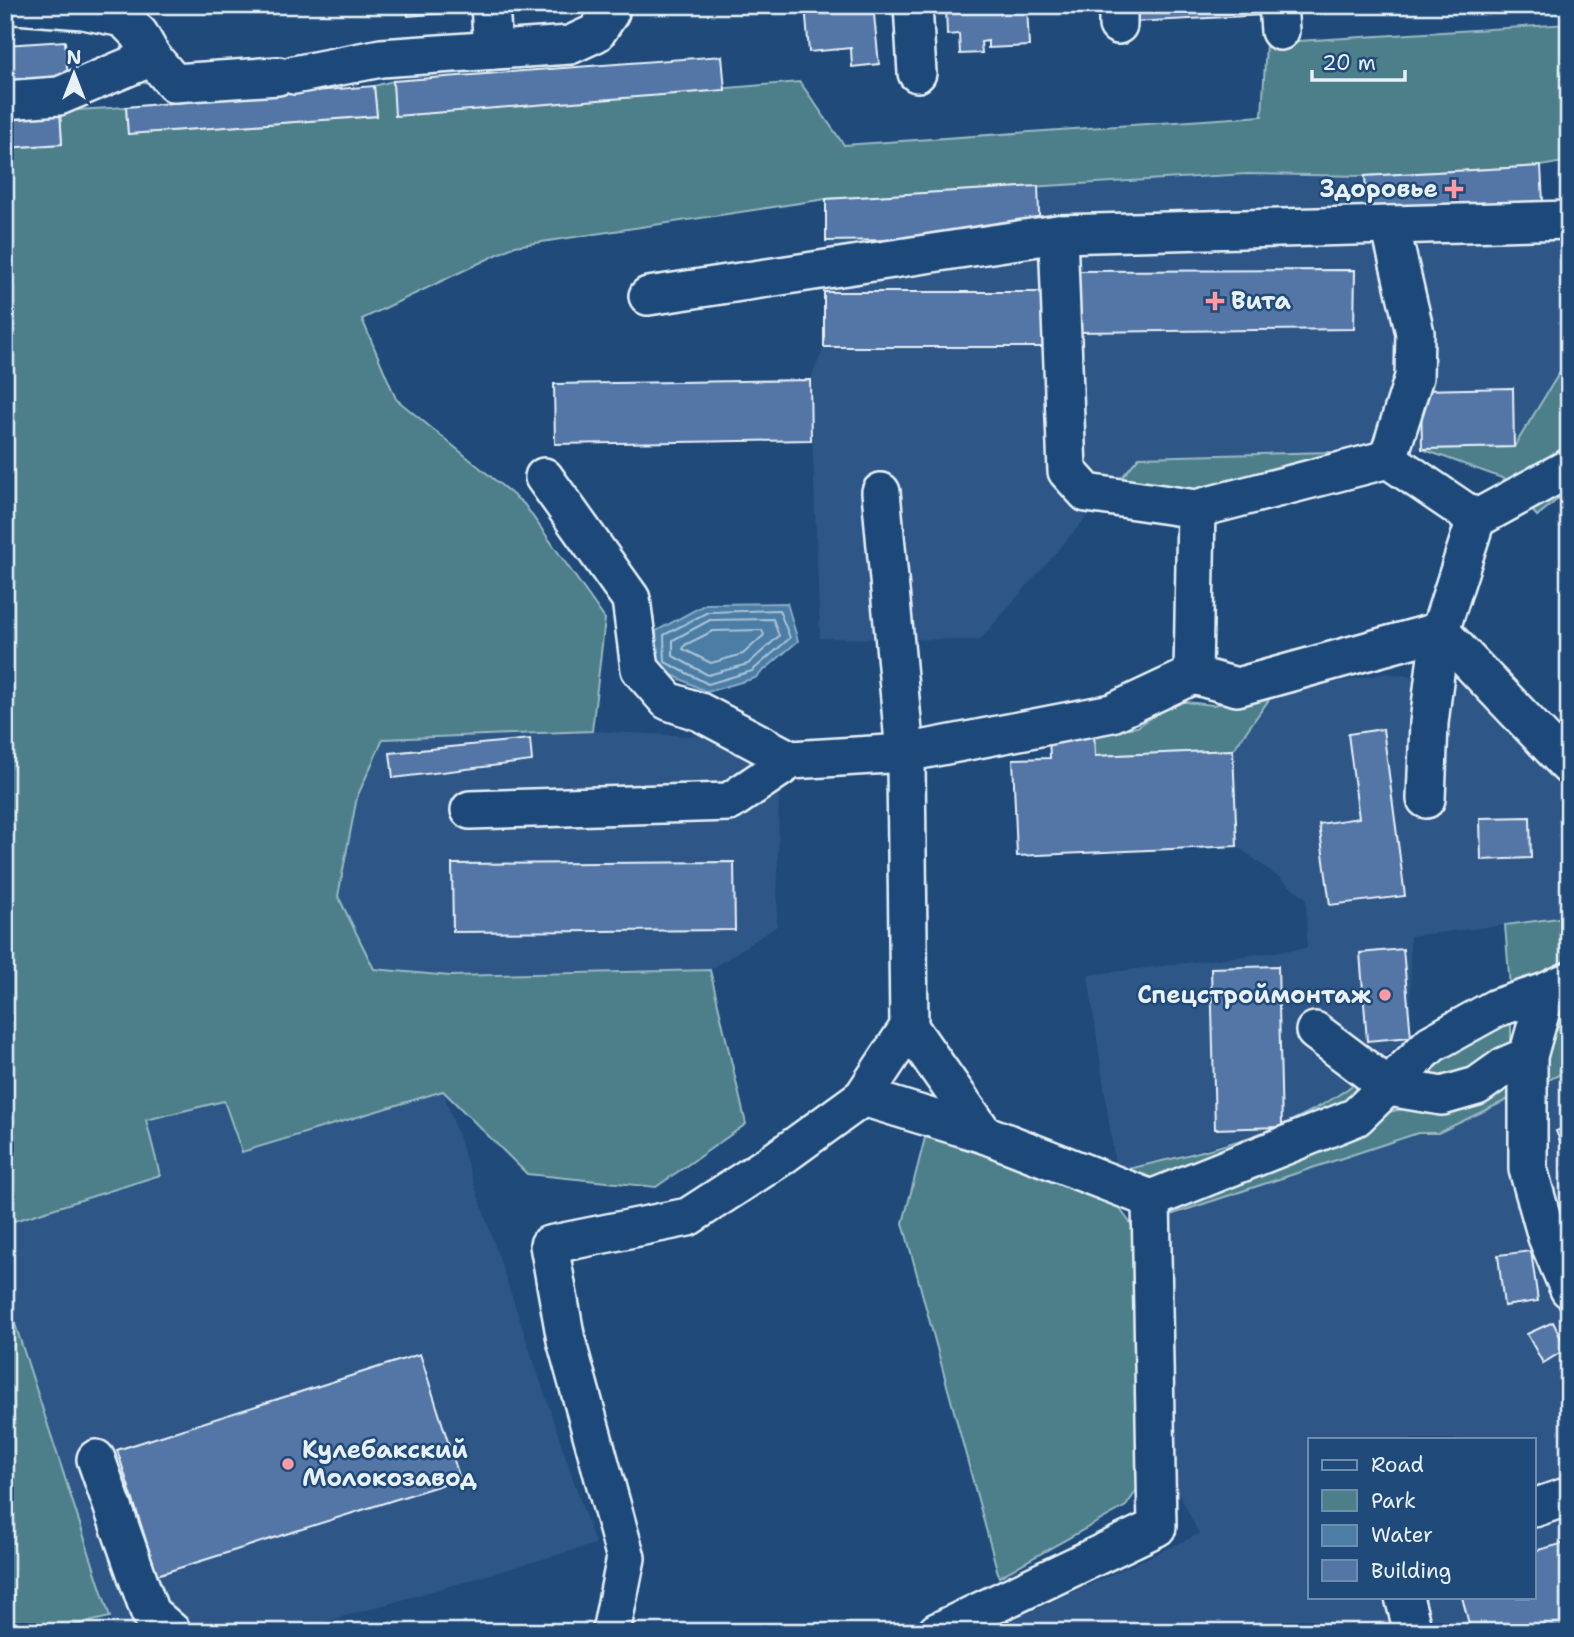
<svg xmlns="http://www.w3.org/2000/svg" width="1574" height="1637" viewBox="0 0 1574 1637" font-family="'Shantell Sans',sans-serif">
<style>
.built{fill:#2f5787;fill-rule:evenodd}
.green{fill:#4d7f8b;stroke:#9ab8c2;stroke-width:2}
.water{fill:#4c7da5;stroke:#8aabc6;stroke-width:2}
.lines{fill:none;stroke-linecap:round;stroke-linejoin:round}
.shore{stroke:#aac3d7;stroke-width:2}
.building{fill:#5376a6;stroke:#e8f1f8;stroke-width:2}
.minor-casing{stroke:#e8f1f8;stroke-width:42}
.minor{stroke:#1f4a7a;stroke-width:37}
.poi-dot{fill:#ff9aa2;stroke:#1f4a7a;stroke-width:2.5}
.labels{text-anchor:middle;stroke-width:5;stroke-linejoin:round;paint-order:stroke}
.poi-label{font-size:24px;font-weight:bold;fill:#e8f1f8;stroke:#1f4a7a;text-anchor:end}
</style>
<rect width="100%" height="100%" fill="#1f4a7a"/>
<filter id="ink" filterUnits="userSpaceOnUse"><feTurbulence type="fractalNoise" baseFrequency=".0143" numOctaves="2"/><feDisplacementMap in="SourceGraphic" scale="14" xChannelSelector="R" yChannelSelector="G"/><feConvolveMatrix kernelMatrix="1 2 1 2 8 2 1 2 1" color-interpolation-filters="sRGB"/></filter>
<g filter="url(#ink)">
<g class="built">
<polygon points="1541,166 1543,202 1568,259 1569,357 1514,447 1139,457 980,640 820,638 810,380 824,347 826,199 1247,174 1365,176"/>
<polygon points="1386,673 1462,684 1569,786 1566,918 1410,936 1411,1037 1382,1057 1358,1081 1330,1103 1282,1127 1116,1172 1088,975 1307,948 1306,898 1237,846 1017,856 1013,759 1050,758 1049,735 1094,732 1095,755 1273,694"/>
<polygon points="592,731 730,738 770,761 779,790 777,926 710,970 450,976 373,969 338,896 357,797 383,739"/>
<path d="M 1569,1070 L 1569,1632 L 987,1632 L 1199,1534 L 1175,1485 L 1164,1217 L 1419,1133 L 1438,1133 ZM 1310,1439 L 1534,1439 L 1534,1597 L 1310,1597 Z"/>
<polygon points="443,1091 595,1544 290,1632 115,1632 5,1293 5,1224 160,1175 146,1120 225,1100 243,1151"/>
</g>
<g class="green">
<polygon points="1569,24 1569,161 1541,166 1365,176 1247,174 826,199 515,246 362,319 396,399 524,504 605,619 592,731 383,739 357,797 338,896 374,969 450,976 710,970 746,1124 656,1187 527,1174 443,1091 242,1152 224,1101 146,1120 160,1175 5,1224 5,148 62,144 60,111 126,107 128,134 377,116 374,86 393,81 396,116 800,82 844,145 1262,116 1266,43"/>
<polygon points="1569,357 1569,490 1537,516 1505,479 1422,449 1514,447"/>
<polygon points="1373,451 1231,490 1179,492 1118,482 1139,457"/>
<polygon points="1273,694 1233,750 1095,756 1094,732 1137,727 1177,701 1213,705"/>
<polygon points="1569,825 1569,961 1510,987 1505,925 1566,917"/>
<polygon points="1569,1009 1569,1070 1534,1087 1542,1054"/>
<polygon points="1494,1021 1511,1023 1511,1052 1463,1079 1431,1080 1433,1062"/>
<polygon points="1513,1072 1513,1097 1438,1133 1418,1133 1164,1217 1198,1189 1384,1113 1422,1105"/>
<path d="M 1358,1081 L 1364,1084 L 1336,1112 L 1148,1182 L 1116,1172 C 1202,1151 1287,1136 1358,1081 Z"/>
<polygon points="926,1134 984,1148 1114,1201 1134,1228 1143,1481 1126,1506 999,1577 903,1223"/>
<polygon points="5,1293 110,1617 46,1632 5,1632"/>
</g>
<polygon class="water" points="787,603 798,641 755,678 707,692 658,668 656,631 706,604"/>
<g class="lines">
<g class="shore">
<polygon points="779,610 790,638 752,671 708,684 665,662 664,635 708,612"/>
<polygon points="773,619 779,636 748,664 708,675 673,656 673,640 710,620"/>
<polygon points="762,630 764,635 743,654 711,663 683,649 685,645 713,631"/>
</g>
</g>
<g class="building">
<polygon points="407,5 470,5 470,11 408,16"/>
<polygon points="515,5 570,5 516,10"/>
<polygon points="805,5 873,5 879,64 852,67 851,48 809,52"/>
<polygon points="946,5 1027,5 1029,46 988,48 988,41 981,42 982,53 960,54 959,34 947,35"/>
<polygon points="1133,5 1263,5 1264,15 1134,22"/>
<polygon points="65,41 68,80 5,84 5,45"/>
<polygon points="722,56 725,90 395,116 393,81"/>
<polygon points="374,86 377,116 128,134 126,107"/>
<polygon points="60,111 62,144 5,148 5,114"/>
<polygon points="1541,166 1543,202 1367,211 1365,176"/>
<polygon points="1038,186 1040,238 826,241 826,199"/>
<polygon points="1355,270 1354,329 1077,332 1077,271"/>
<rect x="824" y="292" width="223" height="55"/>
<polygon points="810,380 811,440 555,444 554,384"/>
<polygon points="1513,388 1514,447 1422,449 1421,390"/>
<polygon points="1383,729 1405,896 1330,905 1319,824 1359,818 1348,734"/>
<polygon points="1094,732 1095,756 1233,750 1237,846 1017,856 1013,759 1050,758 1049,735"/>
<polygon points="530,739 532,761 393,778 390,753"/>
<polygon points="1530,817 1531,858 1481,860 1480,818"/>
<polygon points="734,862 735,930 453,932 452,864"/>
<polygon points="1403,949 1411,1037 1367,1041 1360,953"/>
<polygon points="1278,966 1282,1127 1215,1129 1211,968"/>
<polygon points="1569,1126 1569,1163 1556,1131"/>
<polygon points="1531,1251 1538,1301 1504,1306 1498,1255"/>
<polygon points="1553,1322 1566,1349 1543,1363 1527,1334"/>
<polygon points="420,1354 460,1479 157,1575 117,1450"/>
<polygon points="1569,1542 1569,1632 1471,1632 1462,1597 1534,1597 1534,1551"/>
</g>
<g class="lines">
<defs>
<g id="minor">
<polyline points="15,5 83,10 123,18 139,34 152,57 174,83 278,76"/>
<polyline points="490,5 493,50"/>
<polyline points="913,5 917,73"/>
<polyline points="1118,5 1118,25"/>
<polyline points="1278,5 1280,31"/>
<polyline points="294,75 381,58 570,45 596,33 610,12 609,5"/>
<polyline points="5,100 59,96 152,57"/>
<polyline points="1058,234 1067,471 1087,493 1196,509 1388,459 1414,377 1415,333 1390,225"/>
<polyline points="648,296 1058,234 1569,220"/>
<polyline points="1388,459 1476,519 1569,468"/>
<polyline points="544,477 631,599 640,669 668,701 700,712 791,760"/>
<polyline points="1196,509 1193,675 1237,687 1440,631 1429,723 1426,799"/>
<polyline points="1476,519 1440,631 1569,766"/>
<polyline points="470,810 729,802 791,760 905,753 1112,713 1193,675"/>
<polyline points="1546,992 1528,1056 1528,1169 1547,1237 1569,1289"/>
<polyline points="909,1027 984,1134 1151,1199"/>
<polyline points="1315,1031 1389,1087 1442,1096 1477,1086 1505,1066 1528,1056"/>
<polyline points="863,1097 984,1134"/>
<polyline points="96,1459 150,1613 172,1632"/>
<polyline points="1534,1508 1569,1496"/>
<polyline points="1404,1597 1413,1632"/>
<polyline points="611,1632 626,1558 566,1340 549,1245 688,1217 779,1158 863,1097 909,1027 906,764 881,492"/>
<polyline points="937,1632 1157,1527 1151,1199 1356,1117 1431,1044 1496,1008 1546,992 1569,981"/>
</g>
</defs>
<use href="#minor" class="minor-casing"/>
<use href="#minor" class="minor"/>
</g>
</g>
<g class="poi-dot">
<path d="M1450.5 178.5h7v7h7v7h-7v7h-7v-7h-7v-7h7z"/>
<path d="M1211.5 290.5h7v7h7v7h-7v7h-7v-7h-7v-7h7z"/>
<circle cx="1385" cy="995" r="7"/>
<circle cx="288" cy="1464" r="7"/>
</g>
<g class="labels">
<g class="poi-label">
<text x="1438" y="197">Здоровье</text>
<text x="1231" y="309" text-anchor="start">Вита</text>
<text x="1371" y="1003">Спецстроймонтаж</text>
<text x="302" y="1458" text-anchor="start">Кулебакский<tspan x="302" dy="28">Молокозавод</tspan></text>
</g>
</g>
<rect width="1574" height="1637" fill="none" stroke="#1f4a7a" stroke-width="28"/>
<rect x="14" y="14" width="1546" height="1609" fill="none" stroke="#e8f1f8" stroke-width="2.5" filter="url(#ink)"/>
<rect x="1308" y="1438" width="228" height="161" fill="#1f4a7a" stroke="#6f8dac" stroke-width="2"/>
<rect x="1322" y="1460" width="35" height="10" fill="#1f4a7a" stroke="#6f8dac" stroke-width="2"/>
<text x="1371" y="1472" font-size="21" fill="#e8f1f8">Road</text>
<rect x="1322" y="1490" width="35" height="21" fill="#4d7f8b" stroke="#6f8dac" stroke-width="2"/>
<text x="1371" y="1508" font-size="21" fill="#e8f1f8">Park</text>
<rect x="1322" y="1525" width="35" height="21" fill="#4c7da5" stroke="#6f8dac" stroke-width="2"/>
<text x="1371" y="1542" font-size="21" fill="#e8f1f8">Water</text>
<rect x="1322" y="1560" width="35" height="21" fill="#5376a6" stroke="#6f8dac" stroke-width="2"/>
<text x="1371" y="1578" font-size="21" fill="#e8f1f8">Building</text>
<g transform="translate(74 74)" stroke="#1f4a7a" stroke-width="5" paint-order="stroke">
<path d="M0-5L12 26L0 18L-12 26Z" fill="#e8f1f8"/>
<text y="-10" font-size="19" font-weight="bold" text-anchor="middle" fill="#e8f1f8">N</text>
</g>
<path d="M1312 70v10h93v-10" fill="none" stroke="#e8f1f8" stroke-width="3.5"/>
<text x="1322" y="70" font-size="21" fill="#e8f1f8" stroke="#1f4a7a" stroke-width="5" paint-order="stroke">20 m</text>
</svg>
